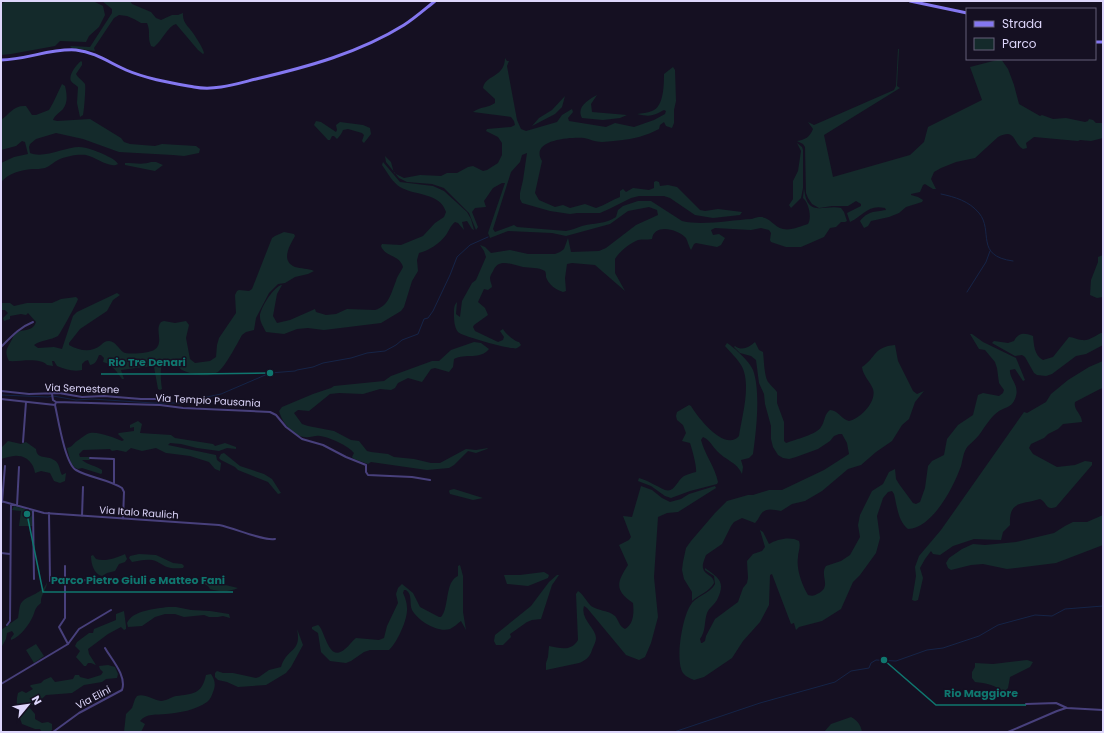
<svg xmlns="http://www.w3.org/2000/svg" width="1104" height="733" font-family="Poppins,sans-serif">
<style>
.green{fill:#142a2b}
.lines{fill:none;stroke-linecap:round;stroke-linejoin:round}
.stream{stroke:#152447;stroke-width:1}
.minor{stroke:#48407c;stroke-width:2}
.secondary{stroke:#8477f0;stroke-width:3}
.labels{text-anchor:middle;stroke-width:3;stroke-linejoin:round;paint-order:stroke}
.street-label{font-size:10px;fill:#ddd6fb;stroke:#151022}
.leader{fill:none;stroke:#0f766e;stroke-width:1.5}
.callout-dot{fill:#0f766e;stroke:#151022;stroke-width:1.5}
.callout-label{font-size:11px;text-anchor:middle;font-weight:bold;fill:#0f766e;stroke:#151022;stroke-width:3;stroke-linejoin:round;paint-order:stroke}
</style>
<rect width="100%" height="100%" fill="#151022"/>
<path class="green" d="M7 1 95 2 103 6 105 15 99 27 89 36 86 42 60 41 55 46 11 54 1 55V4Z
M102 1H130L132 4 151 12 156 18 161 20 172 15H178L183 13C182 24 191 28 195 36 198 41 203 48 204 53L203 54 198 50 176 24C168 26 162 41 154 47L151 46C147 37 151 32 147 23H141L134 19 127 16 119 15 114 18 94 48 95 51 72 48 70 46 90 47 112 13V9Z
M898 49H899L897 86 900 88 824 135 833 177 910 155 924 142 928 127 982 100 970 67 1001 59 1008 69 1014 85 1019 104 1040 116 1042 115 1053 119 1066 118 1085 122 1088 121 1089 119 1093 120 1096 123H1103V138L1091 141 1080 140 1078 141 1034 137 1026 143 1027 148 1023 149C1012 142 1016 128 998 137L975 158 956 162 941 168 934 172 931 179 936 189H933L925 184 923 185 920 192 911 194V195L918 197 923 200 922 202 906 207 899 213 889 217 871 221 868 226 864 228 860 221C868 211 874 212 886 210L885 208C868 204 864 215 850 222L847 213 861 206V204L856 201 848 206H832L819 208 812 204 808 198 806 193 805 147 803 144 797 141C805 140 810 137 813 129L808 122 814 125 894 90 896 86Z
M505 58 507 61H509L507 66 517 120 521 129 526 131 557 122 562 115 572 109 573 112 568 118 569 121 606 127 615 123 634 127 654 120 665 114 666 111 664 110C653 116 650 117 637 114 642 113 647 113 652 111 664 107 664 84 664 74L673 67 675 70 676 101 674 110V123L672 128 666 126 664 122 660 125 659 129C653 132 646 135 639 137 627 140 614 141 602 142 595 142 590 139 584 138 570 137 529 140 542 161L535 193 539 200 555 207 563 205 570 208 585 204 596 208C605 205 612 200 620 197V191L623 189 626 192 633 188 649 190 654 188V182L656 181 659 182 660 186 668 185 677 187 700 210 705 211 718 209 742 212 740 215 713 218 695 215 670 198 664 196H639L631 198 609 209 600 213H577L570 214 550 211 522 203 520 199V193L523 180 527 153 522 155 520 162 511 172 493 229 495 232 514 225 517 227 566 231C572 230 576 228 582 226 593 223 606 224 616 217L618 210 623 206 638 201H651L682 221C702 226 731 220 752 219 769 212 771 226 783 229 791 231 801 226 808 224 812 218 809 203 803 198L804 188C807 219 824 204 841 208L844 212 847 221 845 222H841L836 227 830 228 824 237 801 247H786L771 242 770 240 771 233 769 230 761 228 751 230 715 228 711 230 713 235 719 234 725 238 721 245 717 247 696 243 694 244 691 250C689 247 688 242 686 238 678 229 654 223 652 239 647 240 643 239 638 240 630 243 619 252 615 259V273L625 291 595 265 572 263 567 264 565 278 566 291 563 292C556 290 548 284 546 277 546 275 546 273 545 271 538 267 530 268 523 267 513 265 500 258 494 269 493 272 490 275 490 278 490 282 492 284 492 287L488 290 484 289 478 302 485 308 488 315 474 325 473 327 475 331 498 342 503 340 504 337 500 331 503 329C505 333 514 341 519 342L521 345C518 348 516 349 513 348 505 348 462 336 458 332 454 327 454 319 454 313 454 309 454 305 457 302L456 314 460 317 462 301 472 283 476 280 486 257 484 251 480 245 485 247 491 253 510 250 528 254H555L560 252 564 249 568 238 571 252 599 251 606 248 636 225 658 215 657 210 649 207 628 211 610 224 566 236 552 233 508 231 490 238 488 233 505 183H502L493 188 484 201 486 207 475 208 472 212 478 227 476 230 469 213 444 188 432 184 407 182 399 178 386 162 385 156 391 162 394 173 404 178 420 175 441 176 447 173H457L468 167 473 166 483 171 487 170 498 163 502 155V143L498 137 486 131 487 129 511 127 515 125 514 121 511 117 473 112C482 106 488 108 495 103V99L483 88C485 77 498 77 503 67 504 65 505 61 505 58Z
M81 61 82 62V65L76 74C78 78 82 80 85 84 86 87 84 111 83 115 82 116 81 116 80 117L77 103 78 87C76 85 72 83 71 81 68 75 77 64 81 61Z
M62 84 65 86C67 94 68 103 63 109 59 113 55 115 53 120L57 121 90 119 121 138 124 142 130 144 155 146 162 144 196 146 200 149 199 153 184 156 173 155 119 152 83 139 56 133 36 139 30 144 29 147 30 153C44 159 65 147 79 147 87 147 96 151 103 154 109 157 115 159 118 164 110 169 96 157 86 155 78 154 66 156 58 160 54 162 50 166 45 168 41 169 36 169 32 169 21 170 9 173 1 182V163L14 157 28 154 25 142 22 141 16 146 1 150V120C10 114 13 105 26 106L32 115H36L49 110 53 103Z
M597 95 591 104 592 112 627 115 620 118 603 120 582 118C576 107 588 100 597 95Z
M565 96 562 107 555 114 532 126 539 118 552 110Z
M316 121 321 122 336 132 337 130 336 125 340 122 363 125 370 128 371 134 364 143 362 141 364 135 362 133 348 129 343 130C342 133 339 137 337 139L334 136H332L330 140H328L314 125Z
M797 143 802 147 803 150V188L801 198 791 208 789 205 793 199V181L798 171 801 151Z
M151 162H156L163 165 155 171 125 165V163C134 163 144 165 151 162Z
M383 162 400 182 433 186 444 191 467 212 471 219 474 230 472 229 467 221 462 222 464 230 458 223 455 222C450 226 449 231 446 235 439 244 430 250 419 253L417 260 418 271 412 281 404 307 401 311 381 323 324 330 308 328 297 329 284 334 266 332C264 328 260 322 260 317 259 309 275 285 282 285L277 294 273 316 277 323 290 320 315 309 316 312 326 315 336 314 347 309 375 310C389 306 391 293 396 281 397 276 401 272 403 267 400 255 385 257 381 246L382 244 401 245 423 236 435 223 444 217 446 212C440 192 415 196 400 187 393 183 387 172 382 165Z
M284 232 294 234 295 236C290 245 280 261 295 267 301 269 308 268 314 271L308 274 295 277 285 283 278 284 269 293 256 318 254 330 246 332 242 335C237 344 225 367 218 372 208 378 192 375 182 370 178 367 173 359 168 359 158 358 161 383 162 389L160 390 158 389 154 367 151 366 121 370 124 379H122C117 372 112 364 103 362L104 358 101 355H99C97 360 96 364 90 365L88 360 85 361 82 364V370C73 372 65 369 57 366L54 361H52L53 366 47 365C39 357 20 362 9 361 2 348 11 346 14 334 22 328 32 333 36 322L28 313 26 315 21 314 10 316V319L4 321 3 318 8 313 5 310H1V303H10L14 306 27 303H52L61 299 76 297 78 299C77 303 60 334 58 336 51 340 41 340 34 345L38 348 54 347 62 349 73 316 77 312 117 293 120 295 113 300 107 311 80 329 69 343V345C80 351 91 353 101 345 103 343 105 341 109 341 116 342 118 348 123 352 127 355 150 353 154 350 165 343 154 330 161 322L164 321 175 323 186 321 189 325 186 338 190 359 195 363 210 361 216 357 217 345 219 338 236 313 235 295 237 291 239 290 249 291 252 289 272 238 275 236Z
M1103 255V297L1097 298 1090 295 1091 280 1098 262V257Z
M1101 333H1103V345L1086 354 1076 356 1052 374 1046 376 1037 375 1034 373 1025 357 1022 355 1015 356 992 343 994 341 1008 343 1014 341C1019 332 1024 333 1033 336 1034 345 1034 355 1043 360L1053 357 1069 337C1074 337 1077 340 1082 340 1089 341 1095 336 1101 333Z
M970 334H972L983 342 1016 358 1025 380 1023 381 1015 369 1010 370C1009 380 1022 386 1014 401 1011 407 1004 408 999 411 991 416 985 427 979 435 976 439 972 442 968 446 963 452 963 459 961 466 954 486 933 528 908 529 898 521 897 506 894 494L892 491 888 492 883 498 877 516 880 538 876 553 860 575 853 582 841 609 822 621 799 627 796 630 794 623 791 624 772 574 770 575 769 605 760 622 743 641 732 658 704 677 694 680C690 678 686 677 683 673 675 661 682 619 690 606 695 596 710 594 715 584L714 576 705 570V568C719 578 726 582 717 600 714 605 709 608 707 613 704 622 706 631 700 639L701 643H702L705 641 706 636 715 619 738 602 743 588 747 583 748 578 747 561 753 554 762 551 765 547 760 530 763 532 769 544C777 539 791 536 799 541 801 547 798 552 798 557 796 569 802 585 808 595 812 596 814 596 817 594 833 587 819 576 826 566L841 561 850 555 860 537 858 525 860 515 872 491 883 484 889 472 895 469 896 479 899 484 913 503 916 504 920 502 925 488 928 466 932 461 944 455 947 439 958 425 973 415 978 395 983 393 999 396 1003 393 1004 390 999 383 997 368 995 362 985 350 979 349Z
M474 342 481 343 489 349C481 360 465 353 454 359L453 367 449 372 435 368 431 369 422 382 408 378 398 383 395 388 391 390 380 389 363 394 339 393 330 394 309 411 298 410 294 413 302 424 308 426 334 431 351 440 359 441 367 451 371 452 388 454 394 457 414 459 431 463H440L466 449 476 450 488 448 487 449 476 453 468 451 454 465 449 468 427 470 371 462 368 464 354 459 352 457 354 453C349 446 329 437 320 436 315 435 310 438 305 437 292 436 282 422 279 411L282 407 313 394 331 388 334 386 384 381 391 376 432 361H439L451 350Z
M755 342 759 350 763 352C764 359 764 378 769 383 771 386 775 389 777 392V403L784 422V441L786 443C794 440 818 434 821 427 825 422 824 414 830 410 838 410 841 419 849 421 860 419 877 402 873 389 870 381 863 376 862 367 877 357 873 347 895 345L898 361 913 391 917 394 924 391 915 402 909 419 902 425 892 441 876 452 861 465 848 469 822 491 805 501 792 504 781 511C774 510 766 507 761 514 759 517 758 520 755 523L742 518 734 522 731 526 722 544 706 555C705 558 702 564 703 568 704 575 714 575 714 583 710 591 699 595 692 601V592L684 579 682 570 683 562 686 548 691 541 715 513 727 501 748 495H753L769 490H782L824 470 849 454 847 443 842 434H839L834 436 830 441 818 449 796 457 789 459 783 458 778 455 773 447 771 439V426L765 404 764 394 759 383 756 360 751 356 740 353 734 347 735 346C742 351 748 348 755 342Z
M727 343C735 348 750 362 753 370 761 391 756 433 753 454L749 458 741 460 743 467 742 474C737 462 725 460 717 451 712 446 710 440 703 437L701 440C705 455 715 467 718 482L717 484 690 491 671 498 665 496 651 486 638 481 639 478C649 481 656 486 665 490 675 493 677 480 684 476 688 474 692 473 696 472 697 467 692 449 690 443L682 441 686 433 683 425 677 420 676 416 677 412 689 405 691 406C698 418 725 452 739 436 742 416 752 383 741 365 737 358 730 352 725 346Z
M1103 361V388L1100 389 1075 402C1073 410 1082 414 1082 422L1063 424 1058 429 1048 434 1044 438 1031 444 1029 448 1033 454 1057 467 1075 465 1085 461 1092 462V465L1056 507C1045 511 1048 503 1040 499 1021 505 1009 500 1010 525L1003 532 1001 540 974 539 953 546 940 555 933 554 931 551 925 559 920 568 923 578 918 600 915 601 912 600 916 576 915 567 919 556 941 530 1024 412 1027 413 1046 402 1051 394 1068 380 1089 367Z
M138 421 142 424 140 433 171 435 175 438 213 444 215 446 225 443 236 447V449L227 448 219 451 197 448 181 444 170 443 168 445 216 455 217 460 221 463 220 471 215 469 209 462 190 456 166 453 156 448 142 451 131 448 126 452 117 450 112 451 110 449 83 450 79 454 80 457H89L90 460H82C90 466 95 465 102 470V473L101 474 82 468 78 469 74 467 71 463 67 448C72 447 73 444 77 441 81 439 85 434 90 433 97 431 116 438 122 441L124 440 118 434 119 433 134 431V427L130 428V425Z
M8 441 21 444 26 442 36 449C37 460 47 455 54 460 60 463 59 470 62 475L66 473 65 481 60 483 54 481 50 473 41 471 35 473C34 464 27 456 18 456 13 455 6 458 1 459V448Z
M224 453 240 466 264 474 272 479 281 493 278 494 268 482 238 470 235 467 221 460 219 458 221 454Z
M641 486 652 490 662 498 670 502 681 499 689 494 715 486 716 488 678 512 667 513 658 517 654 577 658 617 651 643 645 657 639 660 626 655 587 608 584 606C580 619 596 628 596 638 596 642 593 647 592 650 590 657 585 661 579 663L546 670V663L548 657 549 646C560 648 571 652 578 640L576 594 578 591C584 595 586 601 591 606 598 611 608 610 615 616 619 621 619 626 625 629 634 624 634 612 633 603 614 590 617 582 628 565L619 545 629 540 631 537 623 516 632 517Z
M454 489 483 498 473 500 450 494 449 491 450 490Z
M14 506 33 511V526H19L21 511 12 510Z
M1103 515V545L1056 563 1007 569 983 564 971 565 951 570 948 568 946 563 949 558 962 549 973 544 985 545 1016 542 1054 533 1065 526 1073 522H1087Z
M125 554 127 559 125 562 119 564 115 571 107 573 102 576C94 574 91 564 91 556L93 555 96 559C105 562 116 558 125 554Z
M139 554 156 555 173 563 182 564 184 566 183 568C178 568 172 569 167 567 162 565 158 561 152 560 145 559 139 561 132 562L129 558 130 556Z
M460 565 463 576V612L466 630 461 621C457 624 454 627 450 629 438 633 418 621 412 610 409 603 413 595 406 590H404L403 593C405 597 407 603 407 608 408 619 397 643 389 650H370L364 652 351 661 346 663 330 661 321 652 318 633 312 629V627L318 625C325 629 328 664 345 649 349 646 352 641 356 638L379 640 384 638 387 626 398 603 396 594 398 588 402 584 413 593 420 607 439 617H441C448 610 446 588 453 580 454 578 456 577 458 576V566Z
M544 572 549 575 548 578 528 586 507 584 504 575H520Z
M557 575H559L552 585 541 619 532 620 527 622 510 634 511 637 503 645H496L494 641 495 635 531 606 549 582Z
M201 580 208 583H212L215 585 221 584 238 588C229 592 220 592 210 589L208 586 201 582Z
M47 582C47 590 40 595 41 603 34 609 36 609 33 616 29 625 20 637 11 640V638L14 634 12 631 7 633 6 639 1 648V630L18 618C19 613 19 605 22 602 28 595 43 594 47 582Z
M168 607H176L191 610 210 611 229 614 230 618 223 616 218 617H209L204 615 184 617 175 614H165L155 617 142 626 128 627 127 623C133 610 155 609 168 607Z
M124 611 126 626V629L124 630 121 627 108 634 88 649 89 654 96 665 91 663H88L86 666H84L76 657 80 651 75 646 77 642 89 633H93L94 629 116 620V614Z
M297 629 303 645 291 667 286 673 266 685 238 687 227 682 218 680 215 677V673L217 671 223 673H233L256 678 259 677 269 670 281 667C287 647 302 653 297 629Z
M36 644 44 656 34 663 26 650Z
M1027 660 1033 662 1030 667 1010 677 1008 688 1004 692C995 685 986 683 975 682L972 678V672L975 667V663L993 664Z
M108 665 115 667 118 674 117 678 106 679 102 682 84 685 72 693 46 695 35 705H30L29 707 35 714V719L42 723 48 722 52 724V730L49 732H42L40 729H35L22 724C18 713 15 704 18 693L22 691 26 693 33 689 30 686 31 685 41 683 44 680 51 677 55 682 73 679 75 675H79L80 677 88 679 101 675 103 672 100 669 99 666Z
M211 674C215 680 216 685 213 692 212 695 210 700 207 702 196 710 179 713 166 714 157 715 146 713 140 721L145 724 141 732H124L126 714 132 708 135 699 137 696C144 693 153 700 161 701 166 701 171 697 176 696 193 694 202 694 206 675Z
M851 717C857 720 861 725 862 732H824L831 724Z"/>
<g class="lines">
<path class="stream" d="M941 194C955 197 969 201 979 213 994 231 974 256 1013 261
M967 292 986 262 990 251
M1 395 48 397 53 396 76 400 92 399 153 403H179L221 394 270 373 295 371 297 370 313 367 323 363 351 358 367 353 385 351 396 345 402 340 418 334 424 319 428 318 433 311 450 275 457 257 470 245 488 237
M674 732 760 703 835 682 851 671 869 668 871 663 876 660 896 661 927 650 943 648 979 636 998 625 1035 615 1052 616 1065 609 1103 606"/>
<path class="minor" d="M1 347C11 337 20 327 33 322
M1 391 29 394 59 393 82 397 104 396 141 399H161
M52 394 53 400 56 402 55 405C58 418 65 464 76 470 90 478 108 479 122 488L124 492 123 519
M1 399 55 405
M56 402 160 405 183 408 270 412 276 415 286 427 302 439 323 445 346 457 366 465V472L368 475 412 477 430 480
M23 442 26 402
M90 458 114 459V483
M1 501 44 513 219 525C235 528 262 541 275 539
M2 502 5 466
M17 506 19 467
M33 511 34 579
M49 513 50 581
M82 516 83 487
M1 553 10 554
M65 566V618L59 627 68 644
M65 581 117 579
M7 625 10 621 11 504
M1 684 68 644 79 629 111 610
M1026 704 1056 703 1067 708 1103 710
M53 732 79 713 122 690C127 676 112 660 105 648
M1008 732 1057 711 1066 708"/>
<path class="secondary" d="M910 1 967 13
M1095 42H1103
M1 60C26 60 51 48 76 50 95 52 110 63 126 70 147 79 172 83 194 87 215 91 236 84 256 79 307 67 359 53 404 25 415 18 425 9 435 1"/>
</g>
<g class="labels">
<g class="street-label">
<text transform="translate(82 388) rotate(2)" y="4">Via Semestene</text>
<text transform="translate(208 400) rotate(3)" y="4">Via Tempio Pausania</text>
<text transform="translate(139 512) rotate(4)" y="4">Via Italo Raulich</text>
<text transform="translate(93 697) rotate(-28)" y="4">Via Elini</text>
</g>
</g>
<path class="leader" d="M270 373L194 374H101M27 514L43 592H233M884 660L936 705H1026"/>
<g class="callout-dot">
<circle cx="270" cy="373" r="4"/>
<circle cx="27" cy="514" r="4"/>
<circle cx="884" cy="660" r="4"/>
</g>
<g class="callout-label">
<text x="147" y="366">Rio Tre Denari</text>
<text x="138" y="584">Parco Pietro Giuli e Matteo Fani</text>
<text x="981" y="697">Rio Maggiore</text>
</g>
<rect width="1104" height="733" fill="none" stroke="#ddd6fb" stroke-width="4"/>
<rect x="966" y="8" width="130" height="52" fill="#151022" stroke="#655f79"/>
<rect x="974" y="21" width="20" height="6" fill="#8477f0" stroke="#655f79"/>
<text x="1002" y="28" font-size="12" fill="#ddd6fb">Strada</text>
<rect x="974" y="38" width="20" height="12" fill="#142a2b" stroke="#655f79"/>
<text x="1002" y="48" font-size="12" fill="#ddd6fb">Parco</text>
<g transform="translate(28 705) rotate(61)" stroke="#151022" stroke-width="3" paint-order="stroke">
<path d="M0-3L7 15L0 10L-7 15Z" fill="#ddd6fb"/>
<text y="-6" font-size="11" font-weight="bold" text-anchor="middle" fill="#ddd6fb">N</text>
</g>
</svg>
